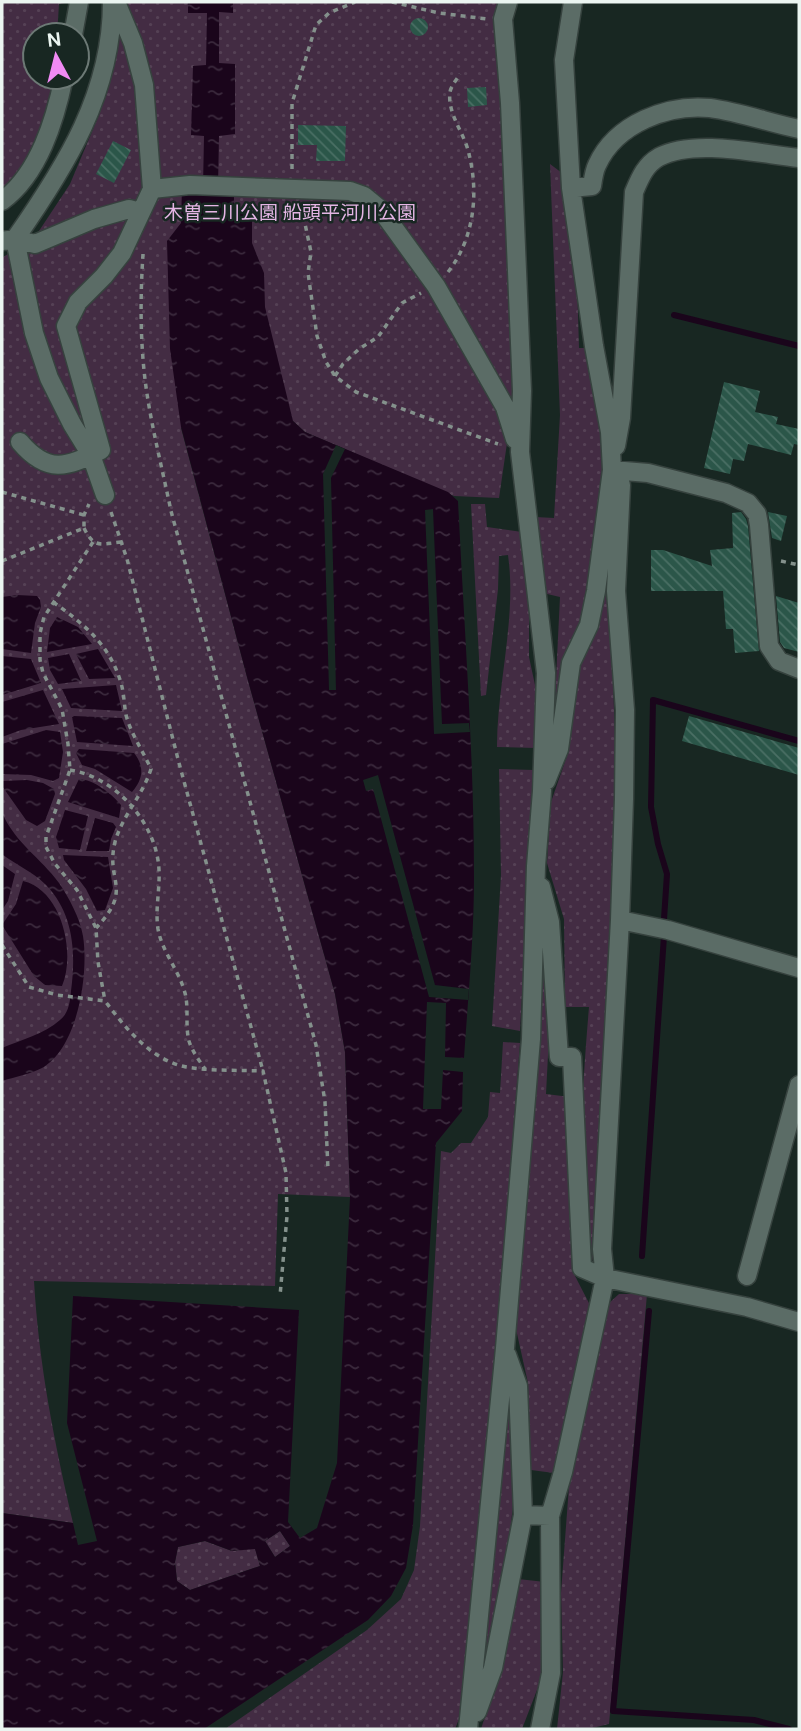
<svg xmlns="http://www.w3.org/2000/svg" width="801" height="1731" font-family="'DM Sans','Noto Sans JP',sans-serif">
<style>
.grass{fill:url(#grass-dots)}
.water{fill:url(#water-ripples);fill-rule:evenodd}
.pier{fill:#182722}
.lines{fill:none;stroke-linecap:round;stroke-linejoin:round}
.stream{stroke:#1a051b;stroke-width:6}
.building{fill:url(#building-back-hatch)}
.minor-casing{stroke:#36423e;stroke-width:21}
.path{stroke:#84918c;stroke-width:3.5;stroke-dasharray:5 5;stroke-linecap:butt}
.minor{stroke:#5b6c66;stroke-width:18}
.labels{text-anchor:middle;stroke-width:5;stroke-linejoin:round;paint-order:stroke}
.park-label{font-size:19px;fill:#e4b5e4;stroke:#182722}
</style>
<defs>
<pattern id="grass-dots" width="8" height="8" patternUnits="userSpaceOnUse" patternTransform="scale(1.75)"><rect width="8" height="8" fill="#432c43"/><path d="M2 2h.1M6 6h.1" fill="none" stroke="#554155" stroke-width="1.8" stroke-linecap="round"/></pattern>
<pattern id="water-ripples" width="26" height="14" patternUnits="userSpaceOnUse" patternTransform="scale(1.75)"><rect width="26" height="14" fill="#1a051b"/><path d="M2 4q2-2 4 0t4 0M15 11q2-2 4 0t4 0" fill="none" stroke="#3b2a3d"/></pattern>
<pattern id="building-back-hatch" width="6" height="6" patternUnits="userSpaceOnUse" patternTransform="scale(1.75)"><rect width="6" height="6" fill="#2b5649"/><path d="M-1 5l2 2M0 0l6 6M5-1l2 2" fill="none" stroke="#4a6f64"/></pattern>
</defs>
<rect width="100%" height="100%" fill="#182722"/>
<path class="grass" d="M2 2H71L59 4 57 35H35V77H54L53 83 36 144 16 176 2 192Z
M128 2H499L513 402 499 498 454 496 305 432 293 421 181 428 247 677 335 994 345 1052 350 1197 278 1194 275 1286 34 1281C39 1366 54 1440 73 1523L2 1513V258L37 234 70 184 99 115Z
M550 164 562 173 577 281 579 348H589L602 431 605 478 592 597 553 740 560 597 543 593 535 517 554 518 560 415Z
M471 504H485L487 527 522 532 529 595V657L538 699 536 748 497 747C497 684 517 617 508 555L499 556 498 589 486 695 481 696Z
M609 563 617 799 614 923 594 1266C575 1183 582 1092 589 1007H565L564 919 547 863 551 802 567 756 580 663 605 587Z
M499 769 534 770 520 1031 492 1026 501 875Z
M544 935 551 997 546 1094 570 1097 575 1276 591 1307 554 1473 531 1470 528 1383 516 1329Z
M503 1042 520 1043 499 1316 461 1714 455 1729H225L367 1630 401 1599 414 1570 420 1526 441 1151 451 1153 461 1143H471L488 1117 490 1092 500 1093Z
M619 1294H647L609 1724 588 1729H557L563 1672 561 1593 570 1473 608 1304Z
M510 1396C512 1414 516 1432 516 1450 515 1517 502 1602 484 1666Z
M280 1531 290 1546 275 1557 265 1541Z
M205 1541 232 1551 255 1548 260 1566 190 1590 177 1581 175 1562 178 1547Z
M518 1579 545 1582V1669L522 1729H481L500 1670Z"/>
<path class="water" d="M188 2H233V13L219 12V63L235 64V134L219 136 218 187H234V212L252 211V243L264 273 265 307 293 421 305 432 448 492 458 501C464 626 474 752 474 878 474 938 468 998 464 1058L445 1057 446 1003 427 1002 423 1109H441L443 1070 463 1072 462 1111 436 1143 413 1525 406 1568 391 1596 368 1620 204 1729H2V1513L73 1523 78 1545 97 1541 67 1423 73 1296 299 1310 288 1522 300 1538 317 1528 337 1463 350 1197 345 1052 335 994 247 677 181 427 170 349 167 241 181 223 182 187H203L204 136 191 135 193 66 206 65 207 13H188ZM280 1531 290 1546 275 1557 265 1541ZM205 1541 232 1551 255 1549 260 1566 190 1590 177 1581 175 1562 178 1547Z
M17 595 37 596 40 600 41 607 35 623 31 653 2 649V597Z
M57 617 78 627 92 644 47 652 50 628Z
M98 649 115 678 89 679 76 654Z
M69 654 81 681 58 684 50 670 48 658Z
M2 656 31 659 41 683 2 695Z
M116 685 122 711 71 708 62 689Z
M43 690 59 724 21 730 2 737V702Z
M74 716 122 718 133 746 77 742 72 717Z
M46 730 60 732 63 752 59 778 53 781 31 775 2 774V744Z
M79 749 134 753C145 767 143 779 132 792L95 769 82 765 76 753Z
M79 779C93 779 112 794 121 805L119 818 68 802Z
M27 780 43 783 54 789 55 794 45 821 37 826 26 820 2 786V781Z
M65 810 88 816 80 850 59 848 56 837Z
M2 813C17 845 40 857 59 883 69 898 80 918 83 936 89 973 78 1048 42 1068 31 1074 14 1077 2 1081V1048C21 1040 44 1034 60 1020 69 1013 70 1001 71 991 76 953 74 914 46 885 32 871 16 865 2 854Z
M95 818 113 823 116 827 111 839 109 851H86Z
M63 855 108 857 113 888 105 910 97 911 86 889 64 860Z
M2 865 15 874 8 901 2 910Z
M23 881C62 890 76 953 62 986L45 985 34 976 2 925 16 904Z"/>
<path class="pier" d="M336 445 345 449 331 478 336 690H329L323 474Z
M433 509 442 724 469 723 470 732 434 734 425 510Z
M378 775 435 985 469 989 468 1000 429 997 373 789 366 791 363 780Z"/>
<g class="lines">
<path class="stream" d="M674 315 799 346
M664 919 667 874 658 844 651 807 653 700 799 741
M642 1256 664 936
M649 1311 613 1711 754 1720 789 1729"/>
</g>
<path class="building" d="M410 27a9 9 0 1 1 18 0a9 9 0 1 1-18 0Z
M486 87 487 105 468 107 467 88Z
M298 125 346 126 345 161H316L317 145H298Z
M113 141 131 150 114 183 96 174Z
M724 382 760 391 755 412 778 417 776 424 799 429V445L794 444 791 455 748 444 744 461 733 459 730 474 704 468Z
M741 512 746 519 748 526 759 651 735 653 733 629H726L723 591H651V550H663L712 566 710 550 733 548 732 513Z
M768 512 787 516 781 541 772 538Z
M776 596 799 603V652L784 648 780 642Z
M689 716 799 748V775L682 741Z"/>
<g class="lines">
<g class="minor-casing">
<path id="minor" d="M73 35 79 2
M571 188 592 186C593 179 594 171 597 165 616 123 668 104 710 108 740 112 770 123 799 129
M152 189 190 185 350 191 364 196 381 210 436 286 505 407 515 439
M2 201C39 174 55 120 64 77
M2 241 15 239C66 166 112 93 112 2
M20 442C47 474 67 468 101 450L66 326 78 302 104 276 122 253 152 189 144 85 133 43 116 2
M616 446 621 418 634 192C640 178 645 165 659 157 695 138 760 154 799 158
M105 495 91 455 72 424 49 378 34 333 15 239 35 244 94 219 129 209 140 212
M546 781 559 749 571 663 589 625 596 591 612 470 648 473 726 493 748 503 757 514 759 525 769 646 779 661 799 669
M541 887 550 922 559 1057H572L582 1268 605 1278 602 1249 620 920 624 799 625 710 616 591 621 485 612 470 610 432 594 346 571 188 564 60 573 2
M620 920 668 930 799 968
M747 1276 799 1085
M507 1355 518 1386 523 1515 550 1516 563 1472 605 1278 747 1307 799 1322
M477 1712 493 1668 523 1515
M468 1729 505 1348 531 1039 536 866 542 791 546 673 520 452 522 391 510 103 503 19 508 2
M540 1729 551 1673 550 1516"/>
</g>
<path class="path" d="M392 2 439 13 487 19
M292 169V103L316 25 329 13 355 2
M299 207 304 219 311 252 308 273 317 336 326 362 335 376 356 392 498 444
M143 254C140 300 140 348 147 394 153 433 163 472 171 511L316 1045 325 1102 328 1170
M448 272C474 239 479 194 469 154 465 134 447 114 450 92 451 86 457 79 460 74
M335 376 343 364 359 349 378 337 402 303 421 293
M2 492 84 515
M111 512 127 559 179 763 263 1071
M84 528C94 549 101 544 121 542
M93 542 44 617 40 633V660L43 673 62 709 68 744 70 770 46 837V847L55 864 77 890 96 928 98 962 105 1001
M2 561 84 528V515L89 504
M781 561 799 565
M53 602C84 624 110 645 121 683 124 693 124 704 126 715 131 734 143 751 151 769 143 795 122 816 115 842 105 882 134 888 96 928
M70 770C116 777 157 824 159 870 160 890 155 909 158 929 162 952 179 970 185 993 189 1008 185 1026 189 1041 192 1051 199 1060 205 1069
M2 945 29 987 57 995 105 1001C127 1030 154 1064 193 1068 216 1071 240 1070 263 1071L286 1173 287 1216 280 1296"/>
<use href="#minor" class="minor"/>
</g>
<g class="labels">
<g class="park-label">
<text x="290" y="219">木曽三川公園 船頭平河川公園</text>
</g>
</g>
<rect width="801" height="1731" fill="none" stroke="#ebf5f1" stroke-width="7"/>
<g transform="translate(56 56) rotate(353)"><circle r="33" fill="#182722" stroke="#6c7975" stroke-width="2"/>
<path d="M0-5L12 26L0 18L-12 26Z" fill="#f18af4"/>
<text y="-10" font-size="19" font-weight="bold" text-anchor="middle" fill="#ebf5f1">N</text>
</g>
</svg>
